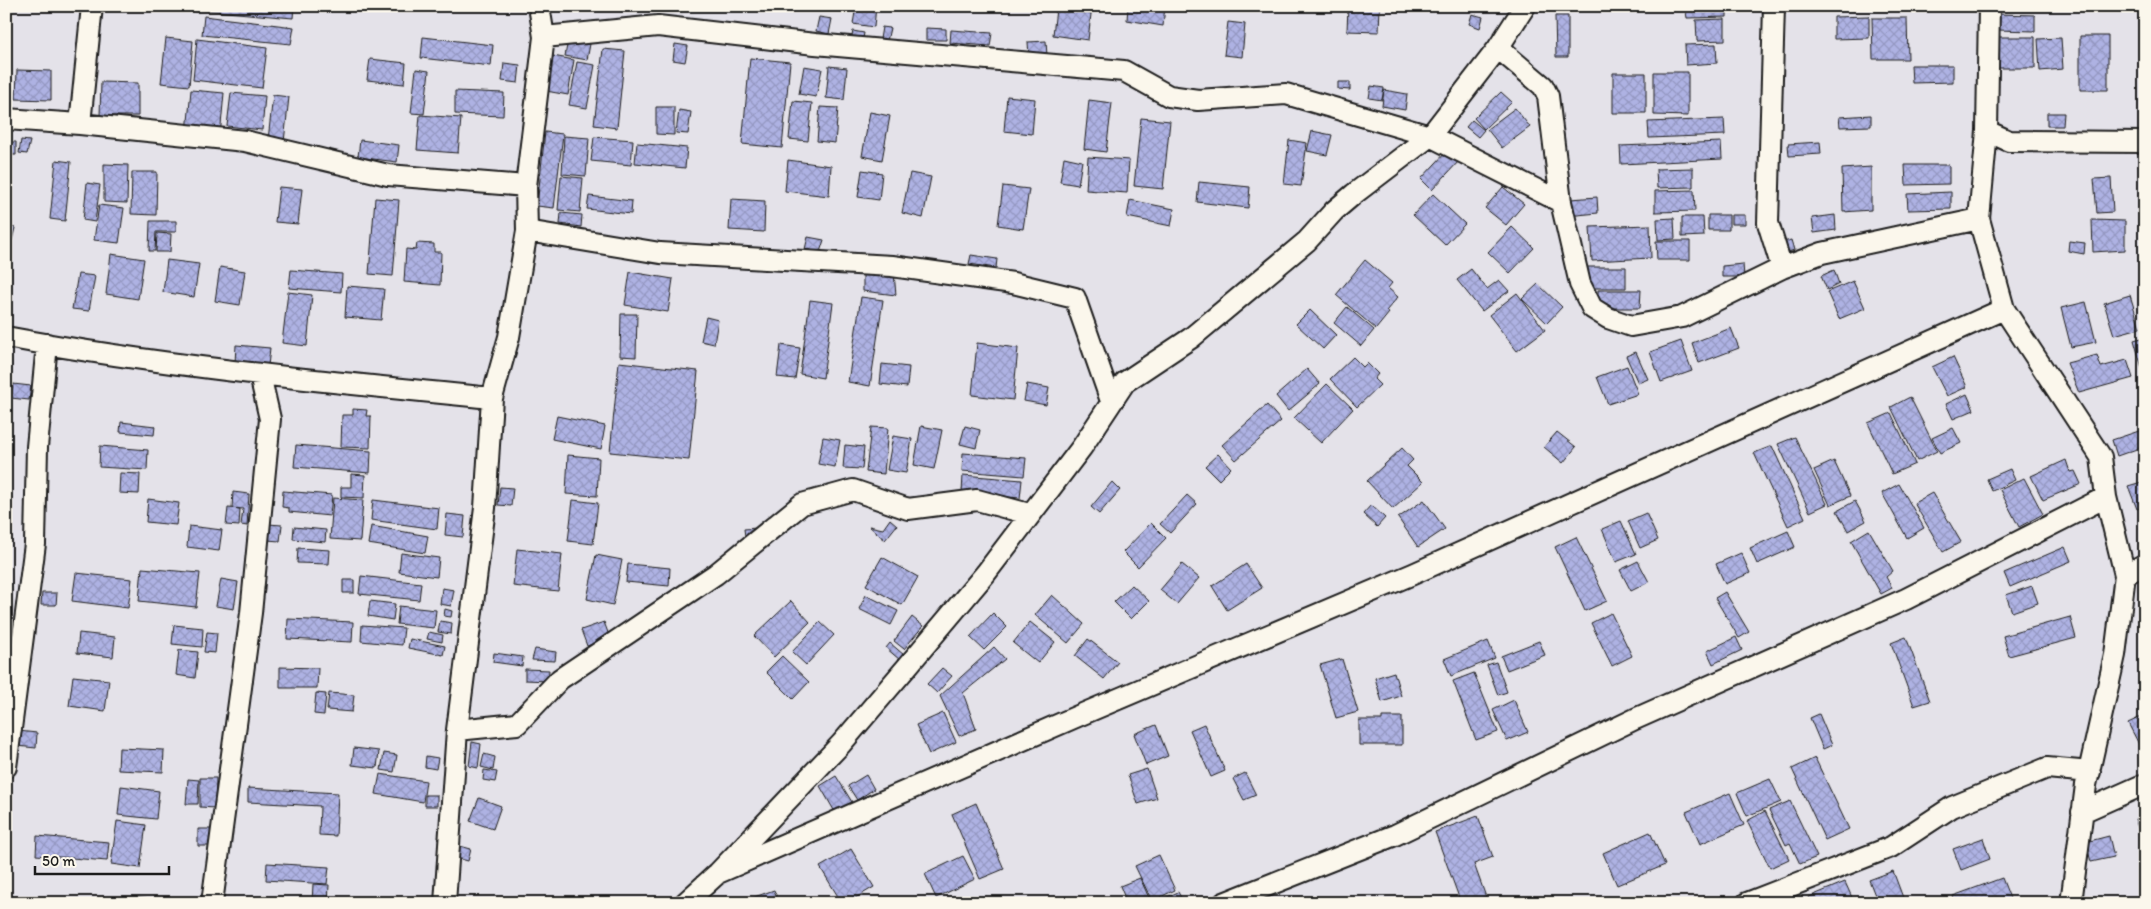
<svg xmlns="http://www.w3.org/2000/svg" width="2151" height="909" font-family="Itim,sans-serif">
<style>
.building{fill:url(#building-cross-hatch);stroke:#1c1c1c}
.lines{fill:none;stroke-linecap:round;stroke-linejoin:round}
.minor-casing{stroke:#1c1c1c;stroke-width:24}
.minor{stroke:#fbf7ec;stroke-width:20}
</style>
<defs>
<pattern id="building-cross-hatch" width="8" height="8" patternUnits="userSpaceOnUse" patternTransform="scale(1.25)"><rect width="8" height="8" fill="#aeb2e3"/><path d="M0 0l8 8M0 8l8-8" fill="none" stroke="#9598c2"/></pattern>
</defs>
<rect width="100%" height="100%" fill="#e4e2e9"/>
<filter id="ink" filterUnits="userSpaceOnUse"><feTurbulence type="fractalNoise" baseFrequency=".02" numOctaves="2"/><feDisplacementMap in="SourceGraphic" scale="10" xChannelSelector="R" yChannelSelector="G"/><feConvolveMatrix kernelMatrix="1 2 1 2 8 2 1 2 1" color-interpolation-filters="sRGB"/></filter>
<g filter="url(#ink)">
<path class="building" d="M153 6H198L197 12Z
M204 6H294L293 18 204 10Z
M775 6H801V10Z
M812 6H846V11Z
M856 6H876L874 27 853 24Z
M1128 6H1165L1163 26 1127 20Z
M1348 6H1380L1379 32 1347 31Z
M1685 6H1727V17L1687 18Z
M1877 6H1908V10H1878Z
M1056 9 1091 14 1088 40 1053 35Z
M1472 14 1483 17 1480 28 1469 24Z
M1997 14 2035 15V31L1997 30Z
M204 16 294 27 291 44 202 35Z
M1555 16H1568V57H1556Z
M1869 16V38L1834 39V17Z
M819 17 832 19 829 34 816 31Z
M1872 18H1907L1908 59H1873Z
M1725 19V40L1697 41 1696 20Z
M1228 22 1245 24 1242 57 1224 55Z
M882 27 890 28 887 41 880 39Z
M926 28 946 29V40H926Z
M951 30 992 33 990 46 950 43Z
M853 31 864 33 862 44 851 41Z
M2080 36H2108V90H2080Z
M423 37 493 45 491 66 421 58Z
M1997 37H2035V68H1998Z
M166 38 193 41 189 86 161 83Z
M2061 38 2063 69 2040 71 2038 39Z
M197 39 267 48 262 88 193 80Z
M568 40 590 44 587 60 565 56Z
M1046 41 1047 56 1029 57 1028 42Z
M675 44 688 46 685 62 673 60Z
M1716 44 1717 63 1686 65 1685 45Z
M603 49 625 51 617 128 594 125Z
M553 56 574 60 568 95 546 91Z
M750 58 790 62 782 148 742 144Z
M370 59 406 63 404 84 367 80Z
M577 62 595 65 587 108 569 105Z
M504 63 520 65 518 83 502 81Z
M1911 65H1953V82L1912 83Z
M804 66 822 69 816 97 799 94Z
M829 66 847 68 844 100 826 98Z
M416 69 429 71 424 114 411 113Z
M17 70 51 71V100L16 99Z
M1654 72H1688V116L1654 115Z
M1613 73H1646V113H1613Z
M101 82 138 83V116H100Z
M1338 82H1350V90L1338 89Z
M1371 86 1384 88 1382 100 1369 98Z
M191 90 224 93 220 136 187 132Z
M1384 90 1407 94 1405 110 1382 106Z
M455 91 504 93 503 116 455 114Z
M1501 92 1512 102 1484 129 1474 118Z
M231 93 265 96 262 130 227 126Z
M273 95 289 97 284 142 268 140Z
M1007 96 1035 99 1032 134 1004 131Z
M1089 100 1112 103 1106 152 1084 149Z
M793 101 812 103 808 141 789 139Z
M656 107H674V135L656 134Z
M820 107 838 108 835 143 817 141Z
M1515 108 1530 127 1502 148 1487 129Z
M679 110 691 112 688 134 676 133Z
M870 112 890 116 882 160 862 156Z
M2047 113H2064L2063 126H2047Z
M420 115 461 118 458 153 417 150Z
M1871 115V126L1840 127 1839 117Z
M1141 118 1170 121 1163 189 1134 186Z
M1724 119 1725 135 1649 138 1648 122Z
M1472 120 1484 130 1478 137 1466 127Z
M1312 131 1332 135 1327 155 1307 151Z
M545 132 563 134 554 208 537 206Z
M564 136 589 138 586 176 562 174Z
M594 137 633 140 631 165 591 161Z
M21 140 30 141 27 154 19 153Z
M360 140 399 145 397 162 358 157Z
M1289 140 1307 143 1301 186 1284 184Z
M6 142H16V155H6Z
M1721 142 1722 159 1621 164 1620 146Z
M1820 142 1821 154 1789 156 1788 144Z
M637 143 687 148 685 168 635 163Z
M1449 149 1460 160 1432 190 1421 179Z
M1064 157 1082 161 1078 185 1060 182Z
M1088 157 1129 160 1127 193 1086 190Z
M56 160 71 162 65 221 50 219Z
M788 160 831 166 829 196 785 191Z
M104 164 128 165 127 203 104 202Z
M1905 165H1949V184L1906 185Z
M1871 167V210L1843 212 1842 169Z
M1693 168V187L1657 188 1656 169Z
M862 170 882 173 879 200 858 197Z
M132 172H157L156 215 131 214Z
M910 173 931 177 923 218 902 213Z
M561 176 583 178 580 212 558 210Z
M2111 178 2113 212 2097 213 2094 179Z
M1199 182 1250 187 1248 208 1197 202Z
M87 183 100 185 95 222 83 220Z
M1003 186 1029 189 1023 229 998 225Z
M279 187 302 189 298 224 275 222Z
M1503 187 1524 204 1506 225 1485 208Z
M1694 190 1695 211 1655 212V191Z
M1951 192V209L1908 210 1907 194Z
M1433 194 1465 224 1445 245 1413 215Z
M589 196 632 201 631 214 587 209Z
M1597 197 1598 213 1567 216 1571 199Z
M375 198 399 200 393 276 369 274Z
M731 199 765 201 764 232 729 230Z
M1130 200 1174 209 1171 226 1127 217Z
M99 205 124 208 119 243 94 240Z
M561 213 582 215 581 227 560 224Z
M1708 215H1729V230H1708Z
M1731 215H1745V224H1731Z
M1835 215 1836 230 1814 233 1812 218Z
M1682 217H1703L1704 236 1682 237Z
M1674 218 1675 239 1658 240 1657 219Z
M2092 220 2125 221V250L2093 252Z
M150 221H176V232H156L155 251H149Z
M6 225 15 228 12 240 6 238Z
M1650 225 1651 258 1592 261 1590 227Z
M1512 227 1534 248 1510 273 1488 252Z
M157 233 171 234 170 252H156Z
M808 237 824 240 820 252 805 249Z
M1791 240 1794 250 1786 253 1783 242Z
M1656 241H1690V260H1657Z
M2069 241 2085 243 2084 254 2068 251Z
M417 243 434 244V252H441L440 285 404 282 406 249 416 250Z
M111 254 144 259 138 299 106 294Z
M971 255 997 259 996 268 969 264Z
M167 260 199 264 194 297 163 292Z
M1365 260 1392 283 1388 288 1398 297 1386 311 1389 313 1376 329 1336 295Z
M1743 264 1744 277H1722V266Z
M220 267 245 271 240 305 215 301Z
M1587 267H1626V288H1588Z
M1471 269 1487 289 1499 280 1509 291 1482 311 1457 280Z
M291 270 342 274 341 292 289 288Z
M1834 270 1839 284 1827 290 1821 276Z
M630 272 673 279 668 312 625 305Z
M863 272 894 273 896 295 863 291Z
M78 274 95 276 89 311 72 309Z
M1853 281 1865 308 1839 319 1827 292Z
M1538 284 1562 307 1547 323 1522 299Z
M347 286 384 289 381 320 345 317Z
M1598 290H1641L1640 308H1598Z
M288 292 312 295 307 346 282 343Z
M1517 293 1545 330 1517 351 1489 315Z
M2130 295 2140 328 2114 335 2104 303Z
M861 297 883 300 870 386 848 382Z
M810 300 833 303 823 378 800 374Z
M2086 302 2096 342 2071 347 2061 308Z
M1347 307 1374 330 1361 346 1334 323Z
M1310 310 1336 335 1323 349 1296 324Z
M621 314H637L636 357 620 356Z
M706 317 718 320 714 344 701 341Z
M1731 328 1739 348 1699 363 1692 343Z
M2145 337V375H2144L2134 340Z
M1681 341 1692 371 1661 382 1650 352Z
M977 343 1018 348 1013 400 972 395Z
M236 345 270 348 268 366 235 363Z
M781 345 800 348 795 379 777 377Z
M1636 352 1648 379 1638 383 1626 356Z
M2097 355 2101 367 2127 360 2133 378 2079 393 2067 363Z
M1353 357 1363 367 1367 363 1378 374 1374 379 1380 385 1357 407 1330 379Z
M1953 357 1967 387 1947 396 1932 367Z
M619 362 698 371 689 460 610 452Z
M882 364 909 367 907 387 880 384Z
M1627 366 1638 394 1608 404 1597 377Z
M1307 369 1320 384 1288 411 1276 396Z
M13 384 31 386 29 400 11 398Z
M1027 384 1049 388 1046 405 1024 401Z
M1327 384 1353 409 1321 443 1294 418Z
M1967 394 1974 410 1953 419 1946 404Z
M1910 397 1937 451 1917 461 1891 407Z
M1267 405 1281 421 1236 460 1222 445Z
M353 409 367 410 366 416H371L370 448 341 447 342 415H353Z
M1891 413 1915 464 1892 474 1868 423Z
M557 416 605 426 601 449 552 439Z
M121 422 155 426 154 435 120 432Z
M921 426 942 430 934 469 914 465Z
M965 426 980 430 976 448 960 444Z
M871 427 888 428 884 474 866 472Z
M1953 428 1961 443 1940 453 1932 438Z
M2145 429V446L2117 456 2112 440Z
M1557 432 1576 447 1563 463 1544 447Z
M893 436 912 439 906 473 887 470Z
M823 437 840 440 835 467 818 464Z
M1795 437 1827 504 1810 512 1778 444Z
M296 445 371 451 370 473 294 467Z
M845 445 864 447 862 469 843 468Z
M100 446 148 450 147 470 99 467Z
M1772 446 1805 518 1788 526 1754 453Z
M1402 448 1413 460 1407 466 1423 482 1393 509 1367 481Z
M963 453 1026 458 1024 476 962 471Z
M1218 454 1231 468 1219 480 1205 466Z
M568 455 599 458 597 496 566 494Z
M2066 460 2070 472 2075 471 2081 484 2043 500 2031 476Z
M1834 461 1850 496 1830 505 1814 470Z
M2010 469 2015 480 1992 491 1987 479Z
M120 473 140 474 139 494 119 493Z
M351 474 365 475 364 498 341 497V487H351Z
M963 475 1022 480 1020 498 962 493Z
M2024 478 2043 514 2019 527 2000 490Z
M2145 481V506L2137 509 2128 486Z
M1112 482 1120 490 1099 514 1091 507Z
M1899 484 1924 528 1907 538 1882 493Z
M500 487 513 488 511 506 498 505Z
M283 491 332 495 330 516 289 512V508L282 507Z
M233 492 249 494 247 526 241 525 243 509 232 508Z
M1932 493 1961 542 1943 552 1914 503Z
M1187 495 1197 504 1170 533 1160 524Z
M333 498 363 500 360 541 330 539Z
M148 499 179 503 176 525 146 522Z
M373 500 439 508 437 529 371 520Z
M573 500 598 503 593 544 568 541Z
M1424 500 1445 529 1418 547 1398 518Z
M1855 501 1866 521 1848 531 1837 511Z
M1371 505 1385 518 1377 527 1363 514Z
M228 508 240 509 239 526 226 525Z
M1646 513 1658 540 1640 548 1628 521Z
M447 514 465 516 463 537 445 535Z
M890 519 897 525 885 540 869 526 883 529Z
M1621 521 1636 554 1616 562 1602 529Z
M1151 523 1166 538 1138 567 1123 552Z
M268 524 282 525 280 541 267 540Z
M189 526 222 530 219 551 187 547Z
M371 526 428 536 425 553 368 544Z
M294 527 326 530 325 542 293 539Z
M757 528 758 535 745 536 744 529Z
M1869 530 1893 571 1886 577 1892 588 1881 594 1851 541Z
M1788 531 1795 547 1757 564 1750 548Z
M1576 537 1607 601 1585 611 1555 547Z
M2065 547 2071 561 2010 587 2004 573Z
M298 548 330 550 329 564 297 563Z
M517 549 562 554 558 591 513 586Z
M401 553 439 558 437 577 399 572Z
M1741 553 1750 573 1725 584 1716 564Z
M596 555 622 560 613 605 587 599Z
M882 557 918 577 902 605 866 585Z
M1638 561 1649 582 1631 591 1620 570Z
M628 564 670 568 669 586 626 582Z
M1182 564 1199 578 1177 604 1160 590Z
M1246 564 1262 588 1227 610 1212 586Z
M142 568 200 573 196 607 139 601Z
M76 573 132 579 128 608 72 601Z
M361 576 421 583 419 600 359 594Z
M221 579 238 582 234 609 216 606Z
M343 580H354V593H343Z
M1132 585 1149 601 1131 619 1114 602Z
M2032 586 2038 603 2012 612 2006 595Z
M442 588 454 590 451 606 440 604Z
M1725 592 1749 632 1739 638 1715 598Z
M42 593H57L56 605H41Z
M866 595 898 611 891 625 859 609Z
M1052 595 1084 624 1068 643 1035 615Z
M370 601 395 604 393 620 368 616Z
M791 601 810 622 774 657 754 636Z
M399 606 436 610 434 628 397 624Z
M445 609 452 611 451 617 444 616Z
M993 613 1007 627 984 650 970 637Z
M1611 613 1632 656 1612 666 1591 623Z
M912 617 923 626 904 649 894 641Z
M2070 617 2076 638 2009 656 2003 636Z
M288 619 353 622 352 642 287 639Z
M440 621 452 623 451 634 438 632Z
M604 622 610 638 587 646 581 630Z
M820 622 834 635 806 665 792 652Z
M1030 622 1055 642 1038 663 1013 643Z
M174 625 203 628 202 647 172 644Z
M362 625 404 628 402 645 361 641Z
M207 632 217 633 215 653 204 652Z
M429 632 443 635 442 642 427 639Z
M79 633 115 637 113 657 77 653Z
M1736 637 1742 650 1713 664 1707 651Z
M1906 637 1930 701 1914 706 1891 643Z
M410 639 445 646 443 655 408 648Z
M1088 639 1118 662 1104 679 1075 656Z
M1488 641 1495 658 1451 676 1444 659Z
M1539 641 1545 655 1507 670 1501 656Z
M890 643 904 655 900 660 886 648Z
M994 647 1005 659 963 693 976 729 959 736 940 696Z
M535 649 556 652 555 661 532 660Z
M179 650 198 652 195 678 176 675Z
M494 653 523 657 522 666 493 662Z
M782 656 809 682 793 699 766 672Z
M1342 659 1358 712 1336 718 1320 665Z
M1496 662 1507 692 1498 695 1487 665Z
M280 667 318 668 317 688H280Z
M942 668 952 676 937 693 927 684Z
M525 669 549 670 548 681 525 680Z
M1394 672 1401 696 1382 702 1375 678Z
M1474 673 1498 732 1476 740 1453 681Z
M73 676 109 680 105 711 69 706Z
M316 693 326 694 324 715 314 714Z
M329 693 354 695 352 712 327 710Z
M1514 700 1528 732 1507 741 1493 710Z
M943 713 956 742 929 754 916 725Z
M1819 714 1832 745 1823 749 1810 718Z
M2145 715V753L2144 754 2128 723Z
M1382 717H1402V745H1359V720H1382Z
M1204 724 1225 771 1211 777 1190 730Z
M1156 725 1168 756 1146 765 1134 734Z
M18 731 37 733 36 748 17 746Z
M472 742 481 744 478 768 469 766Z
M119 748 164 750 163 772 118 770Z
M354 748 379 751 377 768 352 765Z
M384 753 397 755 394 772 381 770Z
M484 754 495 757 493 770 481 767Z
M426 756 438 758 436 769 425 767Z
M1815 758 1849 829 1825 840 1792 769Z
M1147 769 1157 798 1138 804 1128 775Z
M484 770 497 772 495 782 483 780Z
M1245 773 1256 795 1244 800 1233 779Z
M380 774 426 781 423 802 376 794Z
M866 775 874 789 857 800 848 786Z
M836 776 852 802 835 812 820 786Z
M200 778H216L215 808 200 807Z
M188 779 199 780 198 804H186Z
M1770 779 1781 802 1747 816 1737 793Z
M121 786 159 791 156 819 118 815Z
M248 788 338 793 336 836 319 835 320 806 248 802Z
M1730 793 1744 825 1700 844 1686 812Z
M425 795H437V806H425Z
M479 798 501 806 493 829 470 821Z
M1790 801 1817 857 1800 864 1790 843 1786 845 1769 810Z
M976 803 1004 869 980 879 952 814Z
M1765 811 1789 859 1770 868 1747 821Z
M1478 816 1493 857 1474 864 1486 897 1470 903H1461L1435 832Z
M2145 816V848L2135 819Z
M117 821 146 825 140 868 111 864Z
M198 829H211V846H198Z
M1650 832 1665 865 1617 885 1603 853Z
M37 836 109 842 107 861 36 855Z
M2109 836 2114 857 2091 862 2086 842Z
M1983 838 1990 859 1961 870 1953 849Z
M460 846 471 849 468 861 457 858Z
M851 849 874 887 847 903H842L820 867Z
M1159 855 1175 890 1152 901 1135 866Z
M963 856 975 879 936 898 925 874Z
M267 863 329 867 327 884 266 880Z
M1893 871 1905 903H1878L1869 880Z
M1140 878 1151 902 1127 903 1120 886Z
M2002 878 2011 901 1955 903 1953 896Z
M1845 882 1854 902 1812 903 1809 897Z
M313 884 329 885 328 903H312Z
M774 890 779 903H750L749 899Z
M1178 892 1184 903H1164L1163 899Z
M123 897 172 900V903H123Z"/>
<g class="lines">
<g class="minor-casing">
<path id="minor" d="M1774 6 1768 223 1782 268
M1989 6 1987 131 2009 141 2145 142
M544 37 658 26 815 44 1124 71 1169 96 1198 100 1286 94 1430 136 1561 202
M1498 48 1543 86 1548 96 1561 202 1580 284 1592 308 1608 318 1631 326 1682 317 1782 268 1822 253 1979 219
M6 119 80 124 245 141 388 175 526 186
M80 124 92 6
M1987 131 1979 219 2004 309 2101 457 2106 497 2125 575 2115 655 2086 785 2071 903
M527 231 660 253 892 266 1013 283 1075 298 1111 401
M6 337C167 367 330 382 492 398
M2125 575 2145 564
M457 730 517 724 560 679 716 574 802 504 853 490 908 509 977 500 1029 514
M6 767 35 544 37 447 47 344
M2082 812 2145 784
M718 873 1078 716 1413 574 2004 309
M212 903 251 613 270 419 260 375
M445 903 457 730 485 508 492 398 509 337 527 231 526 186 544 37 539 6
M685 903 718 873 841 744 906 668 986 573 1082 447 1125 382 1191 338 1307 241 1334 211 1354 194 1430 136 1498 48 1525 6
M1224 903 1395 835 1635 719 1906 599 2106 497
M1747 903 1891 847 1952 807 2047 768 2090 772"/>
</g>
<use href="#minor" class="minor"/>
</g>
</g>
<rect width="2151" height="909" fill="none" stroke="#fbf7ec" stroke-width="25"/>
<rect x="12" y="12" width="2126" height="884" fill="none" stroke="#1c1c1c" stroke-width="2" filter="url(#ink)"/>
<path d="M35 866v8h134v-8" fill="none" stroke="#1c1c1c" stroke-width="2.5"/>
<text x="42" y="866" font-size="15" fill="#1c1c1c" stroke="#fbf7ec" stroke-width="4" paint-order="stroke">50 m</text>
</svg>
